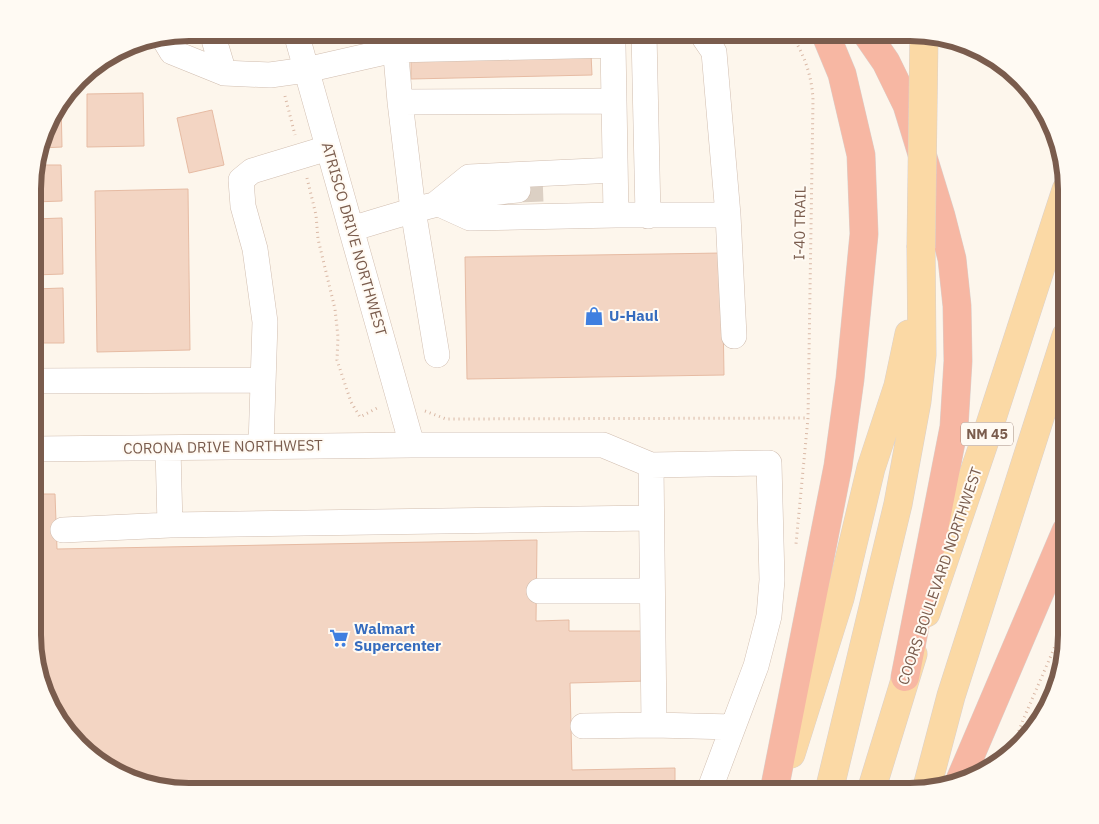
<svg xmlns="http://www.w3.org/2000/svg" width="1099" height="824" font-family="'IBM Plex Sans',sans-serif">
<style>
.building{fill:#f3d5c3;stroke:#e6bba3}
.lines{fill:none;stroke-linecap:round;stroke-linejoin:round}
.minor-tunnel{stroke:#dcd0c4;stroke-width:25;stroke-dasharray:25 12;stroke-linecap:butt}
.minor-casing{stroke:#d1beb0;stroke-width:26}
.major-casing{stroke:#dad1cd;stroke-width:29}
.highway-casing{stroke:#dad1cd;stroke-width:29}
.path{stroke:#d9b8a5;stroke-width:3;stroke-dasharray:1 4;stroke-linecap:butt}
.minor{stroke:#fff;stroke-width:25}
.major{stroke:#fbd9a5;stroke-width:28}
.highway{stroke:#f7b7a3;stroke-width:28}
.major-bridge-casing{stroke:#dad1cd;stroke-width:29;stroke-linecap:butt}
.major-bridge{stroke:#fbd9a5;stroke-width:28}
.labels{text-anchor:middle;stroke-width:4;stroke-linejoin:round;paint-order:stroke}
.shield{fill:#fffaf3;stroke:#a28b7f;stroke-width:1}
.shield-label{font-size:14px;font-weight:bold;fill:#7a5c4d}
.street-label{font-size:15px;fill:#7a5c4d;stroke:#fffaf3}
.shop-label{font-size:15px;font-weight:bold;fill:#366cbe;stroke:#fffaf3;text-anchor:start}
.rim{fill:none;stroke:#7a5c4d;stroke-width:6}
</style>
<rect width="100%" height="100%" fill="#fdf6ec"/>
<path class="building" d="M591 54 592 75 411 79V57Z
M143 93 144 146 87 147V94Z
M61 102 62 147 41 148 53 111Z
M212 110 224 165 189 173 177 118Z
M35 165H61L62 201 34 202Z
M188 189 190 350 97 352 95 191Z
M62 218 63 274 34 275V219Z
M722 253 724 375 467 379 465 257Z
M63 288 64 343H34V289Z
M33 494H55L57 549 537 540 536 621 569 620V631H645L646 681 570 683 572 770 675 768V791H180L130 780 86 753 49 704 33 645Z
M1066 635V645L1058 677 1059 650Z"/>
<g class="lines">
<path class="minor-tunnel" d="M518 190 545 189"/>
<g class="minor-casing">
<path id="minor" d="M212 33 224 73
M296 33 412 445
M394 33 400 102 614 101 613 45
M644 33 648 216
M163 37 172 52 224 73 270 75 306 70 394 50 613 45V33
M400 102 413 210 437 355
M437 203 470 218 616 215 614 101
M437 203 469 177 615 170
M616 215H728L714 52 701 33
M728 215 734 336
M351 229C406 212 460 195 518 190
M33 381 263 380
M261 446 265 322 255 249 243 206 241 180 252 171 328 148
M168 448 170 525 651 518
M33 449 412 445H603L651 465
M63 530 170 525
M539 591H652
M583 726 654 725
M709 791 756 666 769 616 772 580 769 463 651 465 654 725 733 727"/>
</g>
<g class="major-casing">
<path id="major" d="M926 613 984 443 1066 190
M791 754 840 598 871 468 898 386 909 334
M927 787 951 696 1066 336
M829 791 898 504 917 401 922 355 921 248
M871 791 913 654"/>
</g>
<g class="highway-casing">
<path id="highway" d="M866 33 886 62 907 105 941 216 952 259 957 306 958 361 954 427 905 677
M960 780 1066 531
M774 791 838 466 850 379 864 234 861 155 842 74 825 33"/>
</g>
<path class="path" d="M790 33C804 53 812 76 813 100L808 418 796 544
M285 96 295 135
M307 178 316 215 318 239 335 309 338 337 337 360 351 402 360 417 379 407
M425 411 446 419 808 418
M1012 750 1023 720 1066 621"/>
<use href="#minor" class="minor"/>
<use href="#major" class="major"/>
<use href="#highway" class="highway"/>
<g class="major-bridge-casing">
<path id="major-bridge" d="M921 248 924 34"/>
</g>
<use href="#major-bridge" class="major-bridge"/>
</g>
<defs>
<g id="shop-bare" transform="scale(1.5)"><path d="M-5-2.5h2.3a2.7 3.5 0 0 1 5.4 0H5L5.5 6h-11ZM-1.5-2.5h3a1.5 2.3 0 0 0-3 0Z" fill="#3f7fe0" stroke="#fffaf3" stroke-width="2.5" paint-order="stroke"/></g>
<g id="supermarket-bare" transform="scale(1.5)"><path d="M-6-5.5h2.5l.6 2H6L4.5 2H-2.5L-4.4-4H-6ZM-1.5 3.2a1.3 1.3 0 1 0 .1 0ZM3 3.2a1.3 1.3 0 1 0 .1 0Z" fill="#3f7fe0" stroke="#fffaf3" stroke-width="2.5" paint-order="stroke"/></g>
</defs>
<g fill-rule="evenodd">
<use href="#shop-bare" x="594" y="316"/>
<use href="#supermarket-bare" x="339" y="638"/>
</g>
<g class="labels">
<rect class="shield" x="961" y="422.5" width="52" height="23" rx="4"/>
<g class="shield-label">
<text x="987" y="439">NM 45</text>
</g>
<g class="street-label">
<text transform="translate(800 223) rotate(-89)" y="5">I-40 TRAIL</text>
<text transform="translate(354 239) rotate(74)" y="5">ATRISCO DRIVE NORTHWEST</text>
<text transform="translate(223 447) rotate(-1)" y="5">CORONA DRIVE NORTHWEST</text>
<text transform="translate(940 576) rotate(-71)" y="5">COORS BOULEVARD NORTHWEST</text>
</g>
<g class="shop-label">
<text x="609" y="321">U-Haul</text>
<text x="354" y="634">Walmart<tspan x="354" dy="17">Supercenter</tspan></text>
</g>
</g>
<path d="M0 0H1099V824H0ZM189 41H910A148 148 0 0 1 1058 189V635A148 148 0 0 1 910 783H189A148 148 0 0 1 41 635V189A148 148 0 0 1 189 41Z" fill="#fffaf3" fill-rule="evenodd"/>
<path class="rim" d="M189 41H910A148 148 0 0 1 1058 189V635A148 148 0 0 1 910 783H189A148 148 0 0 1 41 635V189A148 148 0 0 1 189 41Z"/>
</svg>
